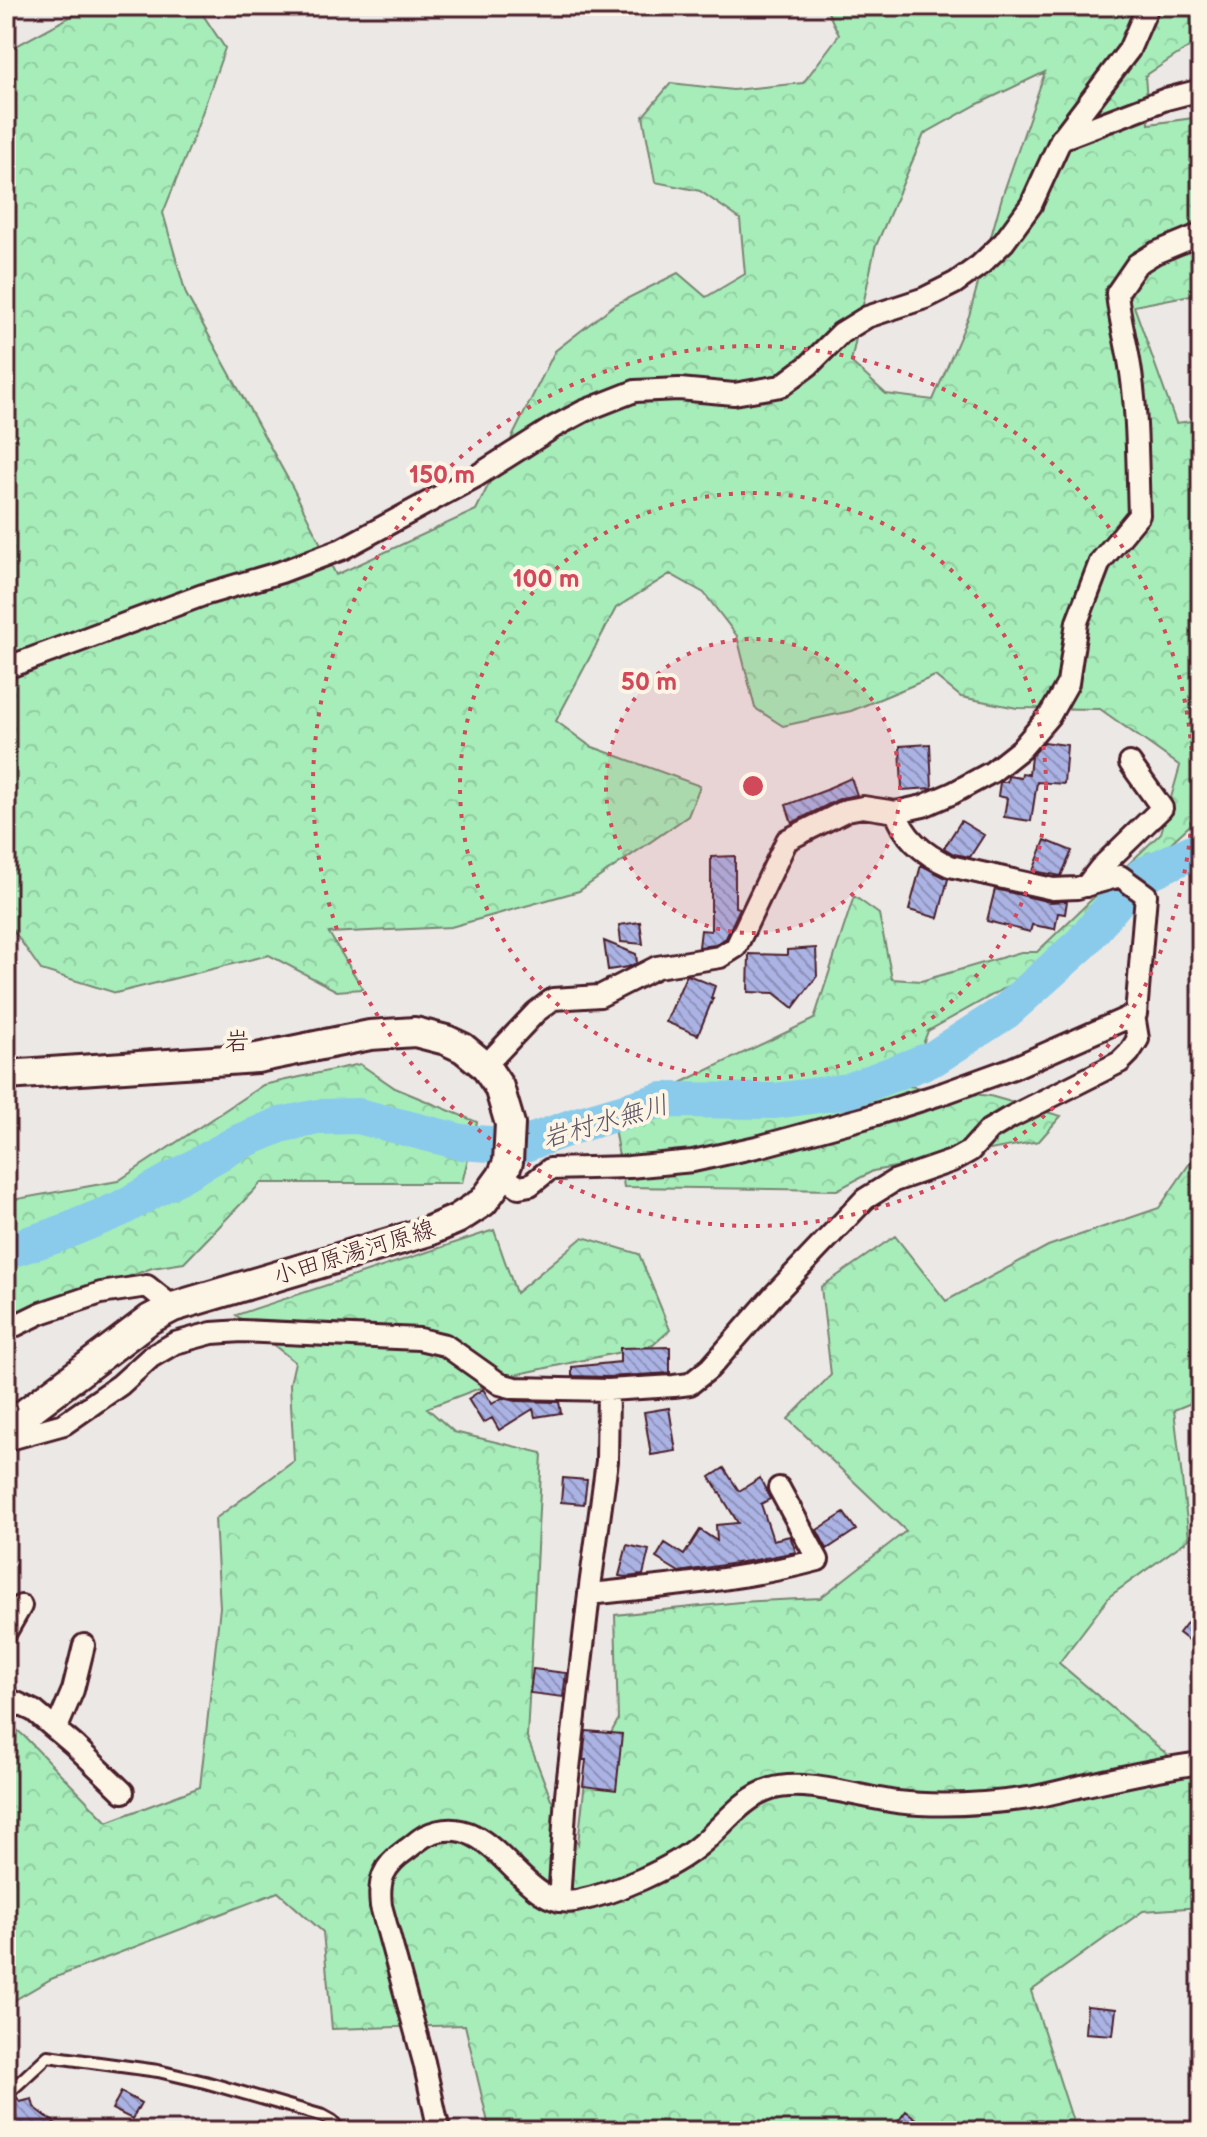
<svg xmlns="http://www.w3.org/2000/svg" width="1207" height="2137" font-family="'Balsamiq Sans','Klee One',sans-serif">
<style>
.forest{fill:url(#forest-crowns);stroke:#788672;stroke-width:2;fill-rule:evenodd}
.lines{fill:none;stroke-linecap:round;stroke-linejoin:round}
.river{stroke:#8acbeb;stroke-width:36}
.building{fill:url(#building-back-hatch);stroke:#4a1f2b;stroke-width:2}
.lane-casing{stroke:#4a1f2b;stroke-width:16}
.street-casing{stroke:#4a1f2b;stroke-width:26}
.secondary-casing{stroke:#4a1f2b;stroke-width:34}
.lane{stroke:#fcf5e5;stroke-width:10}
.street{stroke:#fcf5e5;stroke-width:20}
.secondary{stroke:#fcf5e5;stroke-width:28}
.ring{fill:none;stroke:#d1495b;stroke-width:4;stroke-dasharray:4 8}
.labels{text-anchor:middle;stroke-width:8;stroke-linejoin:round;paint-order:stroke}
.street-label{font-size:24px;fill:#4a1f2b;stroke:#fcf5e5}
.neighbourhood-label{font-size:26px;fill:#4a1f2b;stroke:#fcf5e5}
.water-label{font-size:26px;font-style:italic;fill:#5d5365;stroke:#fcf5e5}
.centre{fill:#d1495b;stroke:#fcf5e5;stroke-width:4}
.ring-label{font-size:24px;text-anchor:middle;font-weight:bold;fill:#d1495b;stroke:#fcf5e5;stroke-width:8;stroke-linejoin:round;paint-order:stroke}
</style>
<defs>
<pattern id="forest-crowns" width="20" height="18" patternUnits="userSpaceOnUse" patternTransform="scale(2)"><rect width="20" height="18" fill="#a6edba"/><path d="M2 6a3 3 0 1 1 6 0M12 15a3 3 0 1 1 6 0" fill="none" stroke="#90cba0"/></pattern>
<pattern id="building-back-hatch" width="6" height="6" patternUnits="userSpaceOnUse" patternTransform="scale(2)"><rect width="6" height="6" fill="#abb3e4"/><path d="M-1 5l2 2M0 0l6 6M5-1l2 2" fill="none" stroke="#8d91b9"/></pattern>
</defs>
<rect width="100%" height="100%" fill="#ece8e5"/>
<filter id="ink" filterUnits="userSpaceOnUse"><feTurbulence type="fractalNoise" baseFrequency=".0125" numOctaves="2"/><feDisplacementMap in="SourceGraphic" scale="16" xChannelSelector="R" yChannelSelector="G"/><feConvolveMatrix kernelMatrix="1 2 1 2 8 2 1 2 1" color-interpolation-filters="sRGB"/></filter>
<g filter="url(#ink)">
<path class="forest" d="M90 6H197L225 48 194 136 163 213 186 294 294 490 336 575 476 510 555 351 614 305 678 273 706 297 745 274 740 219 700 191 655 182 643 116 671 83 733 90 803 83 839 35 825 6H1201V39L1145 76 1149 124 1201 117V293L1134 306 1176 423 1201 420V815L1028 975 928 1031 907 1086 990 1096 1061 1116 1039 1141 873 1171 837 1190 624 1187 612 1116 814 1019 854 896 879 914 892 979 921 981 1021 952H1037L1161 833 1180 766 1100 709 1017 708 961 697 935 676 851 711 783 726 755 708 737 636 704 593 670 574 616 608 556 721 590 746 700 786 688 816 579 891 451 927 329 933 363 989 337 991 269 955 116 993 41 970 6 920V49L9 50ZM1045 72 1002 197 969 316 933 400 886 394 851 362 875 248 924 134 976 105Z
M360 1064 395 1088 477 1122 462 1183H261L184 1263 152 1268 6 1322V1201L118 1181 263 1085Z
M1201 1128V1399L1174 1410 1189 1539 1110 1596 1059 1663 1169 1756 1201 1758V1907L1143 1911 1031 1991 1076 2131H490L465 2025 332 2029 323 1932 278 1892 51 1979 6 2005V1721L24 1736 107 1822 200 1787 220 1607 215 1519 294 1461 290 1384 295 1362 236 1315 494 1230 516 1293 583 1237 639 1254 670 1330 653 1345 514 1375 427 1408 454 1432 542 1453 527 1737 551 1799 578 1844 585 1781 618 1720 615 1615 740 1602 820 1598 906 1531 788 1419 831 1375 821 1287 895 1236 946 1301 1048 1246 1159 1208 1196 1154Z"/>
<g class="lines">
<path class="river" d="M6 1251 54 1236 120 1209 239 1142 280 1125 318 1117 358 1116 461 1142 519 1146 577 1125 662 1100 775 1101 848 1091 934 1058 1005 1012 1082 943 1120 897 1143 875 1201 848"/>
</g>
<path class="building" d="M1044 742 1067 745 1064 784 1037 782 1031 821 1004 817 1007 798 998 796 1000 782H1007L1008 776 1021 778 1022 773 1029 774 1031 757Z
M930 744 932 788 902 790 900 746Z
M851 778 857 795 841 798 792 823 786 805 829 789 828 788Z
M961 821 984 835 970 857 954 854 944 848Z
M1045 840 1072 851 1061 876 1033 871Z
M735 856V907L740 908 726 938 715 945 699 947 701 930 711 931V857Z
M921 865 948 879 938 918 909 910Z
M995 889 1050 902 1067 901 1065 914 1058 913 1055 929 1032 925 1030 932 987 921Z
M640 922 643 944 621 942 619 925Z
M604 941 636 954 637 963 628 967 608 970Z
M816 948 817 976 793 1008 774 993 748 992 749 954 787 955V950Z
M688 975 715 986 711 998H713L698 1035 666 1022 686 976Z
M670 1347V1373L608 1377 572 1376V1367L620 1362V1348Z
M483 1389 492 1404 502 1398 515 1401 559 1402 561 1413 535 1417 533 1409 499 1430 492 1418 483 1423 468 1399Z
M669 1408 676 1451 651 1455 644 1412Z
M724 1468 739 1491 760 1478 770 1499 761 1504 773 1540 790 1536 796 1552 755 1560 679 1572 656 1558 665 1543 684 1555 700 1530 717 1541 716 1525 738 1523 710 1477Z
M563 1478 587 1480 584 1504 561 1502Z
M844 1513 856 1530 827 1549 817 1530Z
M627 1545 649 1550 643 1575 626 1577 619 1576Z
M1189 1620 1201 1630V1650L1179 1633Z
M533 1669 566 1673 563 1697 530 1693Z
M586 1731 622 1734 616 1790 583 1786 586 1760H583Z
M1087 2006 1116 2009 1113 2035 1085 2033Z
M121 2092 141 2103 132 2119 112 2109Z
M16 2096 20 2102 32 2099 34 2107 65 2131H6V2103Z
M906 2111 932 2131H891Z"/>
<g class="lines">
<g class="lane-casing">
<path id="lane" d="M6 2095 48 2056 158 2071 205 2082 323 2116 332 2121 341 2131"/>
</g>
<g class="street-casing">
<path id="street" d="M1061 139 1166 99 1201 90
M6 668 203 595 281 572 342 549 475 477 554 427 584 411 635 391 679 389 734 394 781 386 809 365 841 333 867 317 925 298 955 283 980 265 1004 242 1031 205 1061 139 1129 50 1148 6
M1086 886 1100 868 1162 808 1130 763
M485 1066 536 1012 553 999 600 996 657 967 720 957 736 947 787 840 847 810 863 807 896 812 923 806 953 793 992 772 1021 749 1050 715 1068 683 1077 622 1100 562 1139 515C1137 463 1138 411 1129 360 1125 337 1119 316 1117 293L1137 264 1155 253 1201 234
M502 1176 519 1187 530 1185 550 1169 629 1167 693 1161 761 1146 864 1118 944 1093 1013 1068 1136 1014 1146 895 1120 876 1077 888 1053 889 950 866C925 855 904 838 896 812
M6 1330 41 1313 101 1293 147 1286 173 1307
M6 1440 64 1424 120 1385 151 1357 175 1343 212 1333 242 1331 419 1339 445 1345 500 1384 515 1388 608 1390 674 1386 690 1384 710 1368 773 1296 865 1199 894 1181 952 1161 970 1151 989 1130 1009 1118 1120 1062 1129 1053 1138 1039 1134 1015
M589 1594C666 1586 743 1580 818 1560L779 1488
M6 1632 21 1606
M6 1698 34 1711 74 1745 123 1792
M56 1730 73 1690 84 1645
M559 1901 566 1795 589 1594 607 1461 608 1390
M439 2131 424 2062 381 1906C378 1880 383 1866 406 1850 412 1846 418 1840 425 1836 494 1803 518 1911 576 1901 613 1894 672 1869 701 1844 724 1825 742 1798 771 1789 804 1778 862 1798 897 1802 940 1807 986 1804 1029 1798 1047 1795 1065 1790 1082 1786 1122 1777 1161 1768 1201 1763"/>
</g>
<g class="secondary-casing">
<path id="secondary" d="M6 1075 257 1058 370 1035 415 1032 446 1040 463 1048 485 1066 499 1087 510 1124 508 1162 502 1176 483 1202 457 1219 429 1231 173 1307 150 1319 6 1428"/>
</g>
<use href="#lane" class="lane"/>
<use href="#street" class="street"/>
<use href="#secondary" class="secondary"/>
</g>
</g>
<circle cx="753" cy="786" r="147" fill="#d1495b" fill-opacity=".12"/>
<g class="ring">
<circle cx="753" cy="786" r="147"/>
<circle cx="753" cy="786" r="293"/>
<circle cx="753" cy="786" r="440"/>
</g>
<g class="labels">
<g class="street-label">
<text transform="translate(354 1252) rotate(-17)" y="8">小田原湯河原線</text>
</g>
<g class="neighbourhood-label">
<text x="237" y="1050">岩</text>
</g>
<g class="water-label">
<text transform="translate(605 1121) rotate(-16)" y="9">岩村水無川</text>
</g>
</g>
<circle cx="753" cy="786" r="12" class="centre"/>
<g class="ring-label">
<text x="442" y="483">150 m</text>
<text x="546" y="587">100 m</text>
<text x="649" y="690">50 m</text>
</g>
<rect width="1207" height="2137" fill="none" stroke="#fcf5e5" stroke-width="32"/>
<rect x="16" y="16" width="1175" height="2105" fill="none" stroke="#4a1f2b" stroke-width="3" filter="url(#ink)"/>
</svg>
